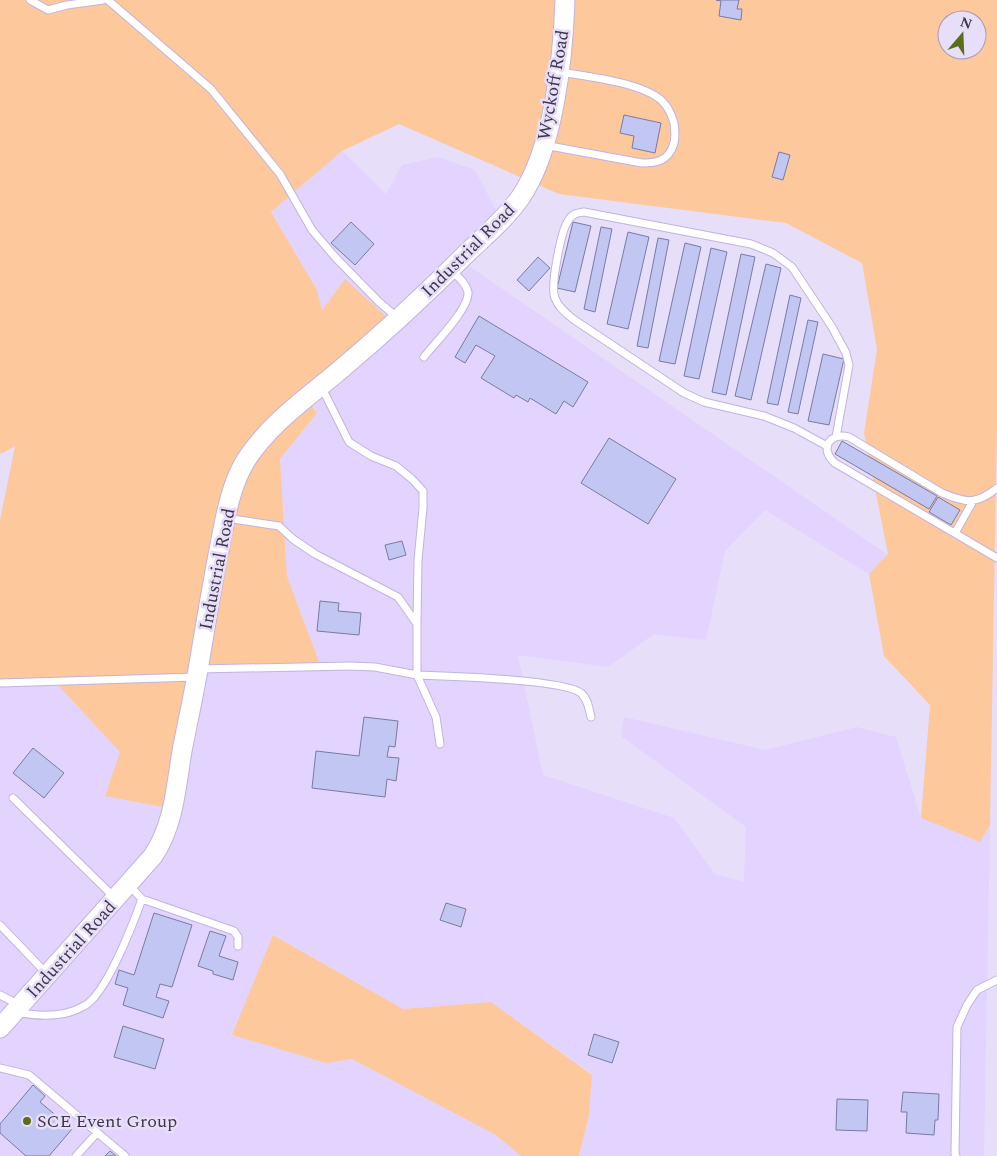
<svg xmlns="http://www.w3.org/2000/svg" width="997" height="1156" font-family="Spectral,serif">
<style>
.built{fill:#e2d4fe}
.green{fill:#fdc89c;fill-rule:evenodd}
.building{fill:#c2c6f3;stroke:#787ba5}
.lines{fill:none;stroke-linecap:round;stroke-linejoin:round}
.lane-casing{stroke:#c2b3df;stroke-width:9}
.secondary-casing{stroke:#c2b3df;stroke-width:21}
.lane{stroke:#fff;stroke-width:7}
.secondary{stroke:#fff;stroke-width:19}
.poi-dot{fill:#5b6d19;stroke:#e7defa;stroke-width:2}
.labels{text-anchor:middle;stroke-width:5;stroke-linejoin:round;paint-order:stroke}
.street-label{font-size:18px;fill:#3e384a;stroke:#e7defa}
.poi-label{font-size:18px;fill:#3e384a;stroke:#e7defa;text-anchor:start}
</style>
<rect width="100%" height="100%" fill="#e7defa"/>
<path class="built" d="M342 151 386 194 402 165 438 157 475 170 501 220 459 259 888 555 869 574 765 510 725 551 706 640 654 634 608 667 518 655 543 775 674 818 715 874 744 882 746 827 621 736 624 717 765 750 857 727 896 737 921 818 980 842 990 825 984 1156H579L589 1115 592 1074 491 1002 403 1009 274 935 233 1035 326 1063 352 1059 497 1135 521 1156H0V682H55L120 752 198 668 321 667 287 576 280 459 317 413 303 393 322 311 317 290 271 212Z"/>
<path class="green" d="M0 0H997V422L990 825 980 842 921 818 930 705 884 656 869 574 888 554 864 433 877 349 862 263 786 223 559 194 399 124 342 151 271 212 317 290 322 310 345 279 390 320 303 394 317 413 280 459 287 576 321 667 199 668 173 809 105 796 120 752 55 682H0V520L15 446 1 454 0 452ZM947 20H977V50H947Z
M273 935 403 1009 491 1002 592 1075 589 1115 579 1156H521L496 1135 352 1059 326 1063 232 1035Z"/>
<path class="building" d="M716 0H739L737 9H742L741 20 719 16 721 1Z
M624 115 661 123 655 153 632 148 634 136 620 133Z
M779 152 790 155 783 180 772 177Z
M351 222 374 244 355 265 331 243Z
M573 222 591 226 575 292 557 288Z
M601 227 612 229 595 312 584 309Z
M628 232 649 237 628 329 607 324Z
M658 238 669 240 648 348 637 346Z
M685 243 701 247 675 364 659 361Z
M711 248 727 252 699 379 684 376Z
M741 254 755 257 726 395 712 392Z
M538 257 550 268 529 291 517 280Z
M766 264 781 268 751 400 735 396Z
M790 295 801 298 778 405 767 403Z
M479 316 588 382 573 407 564 401 556 414 530 398 528 402 516 395 514 398 481 378 495 356 476 345 465 363 455 357Z
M808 320 818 322 798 414 788 412Z
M823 354 844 359 829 425 808 421Z
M609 438 676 479 648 524 581 483Z
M842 441 937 496 929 509 835 454Z
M938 497 960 510 951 525 929 512Z
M402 541 406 555 389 560 385 545Z
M320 601 339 603 338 611 361 613 359 635 317 631Z
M364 717 398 721 395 747 389 746 387 757 399 758 396 781 387 779 385 797 312 788 316 751 359 756Z
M33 748 64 773 44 798 13 773Z
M446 903 466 909 461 927 440 920Z
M154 913 192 925 172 987 160 984 156 997 169 1001 163 1018 123 1005 128 988 115 984 119 970 134 975Z
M210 931 226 936 219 956 238 962 233 980 213 974V971L198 966Z
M123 1026 164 1039 155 1069 114 1057Z
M594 1034 619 1042 612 1063 588 1055Z
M33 1085 45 1096 40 1102 72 1129 49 1156H26L0 1133V1124Z
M903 1092 939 1094 938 1120H935L934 1135 906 1133 907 1112H901Z
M837 1099 868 1100 867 1131 836 1130Z
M110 1151 116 1156H105Z"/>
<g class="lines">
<g class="lane-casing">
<path id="lane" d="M30 0 48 10 67 5 103 0
M108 0 211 89 280 174 312 230 335 257 379 302 398 318
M544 145 642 163C656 163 668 161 673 146 676 139 675 130 674 123 672 116 669 108 663 102 645 83 586 76 560 72
M424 357C434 344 470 308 468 292 466 283 457 276 451 270
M321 386 349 442 371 456 396 466 412 479 423 491V508L418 560 417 623
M827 446 794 428 764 416 704 402 684 393 573 319C566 313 558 307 555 298 550 287 561 231 568 221 572 214 576 213 584 212L751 244 773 253 792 267 832 327 846 353 849 365 836 437
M997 488C976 505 966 503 942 493L849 437C829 432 819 449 835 463L997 558
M226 518 279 526 293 539 315 554 398 597 417 624V675C445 676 563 679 581 693 588 699 589 709 591 717
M955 533 973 501
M199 669 350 666 375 667 417 675 436 717 440 744
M0 683 196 677
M13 798 115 898
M142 899 234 931 238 937V946
M0 925 47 974
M0 995 20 1005
M17 1012C40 1017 63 1018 84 1006 106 995 133 924 142 899L128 884
M0 1068 29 1075 125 1156
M76 1156 97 1133
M956 1156 955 1154 957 1027 967 1005 977 990 997 980"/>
</g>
<g class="secondary-casing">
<path id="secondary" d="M0 1028 153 856C174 825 176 787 182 751 188 720 195 689 200 658 206 622 212 586 219 550 225 519 230 486 246 460 270 423 307 398 340 370 384 333 427 293 468 252 486 235 506 218 520 198 554 149 563 58 565 0"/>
</g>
<use href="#lane" class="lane"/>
<use href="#secondary" class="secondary"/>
</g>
<circle class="poi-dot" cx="27" cy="1121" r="5"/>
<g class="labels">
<g class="street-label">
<text transform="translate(553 85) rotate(-80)" y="6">Wyckoff Road</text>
<text transform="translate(468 250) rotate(-45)" y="6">Industrial Road</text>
<text transform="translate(217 569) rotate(-79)" y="6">Industrial Road</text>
<text transform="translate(71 949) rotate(-48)" y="6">Industrial Road</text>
</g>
<g class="poi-label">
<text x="37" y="1127">SCE Event Group</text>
</g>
</g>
<g transform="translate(962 35) rotate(19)"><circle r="24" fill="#e7defa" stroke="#a39cb4"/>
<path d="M0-4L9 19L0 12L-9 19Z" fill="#5b6d19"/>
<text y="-8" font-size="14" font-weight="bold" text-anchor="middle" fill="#3e384a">N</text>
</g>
</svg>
